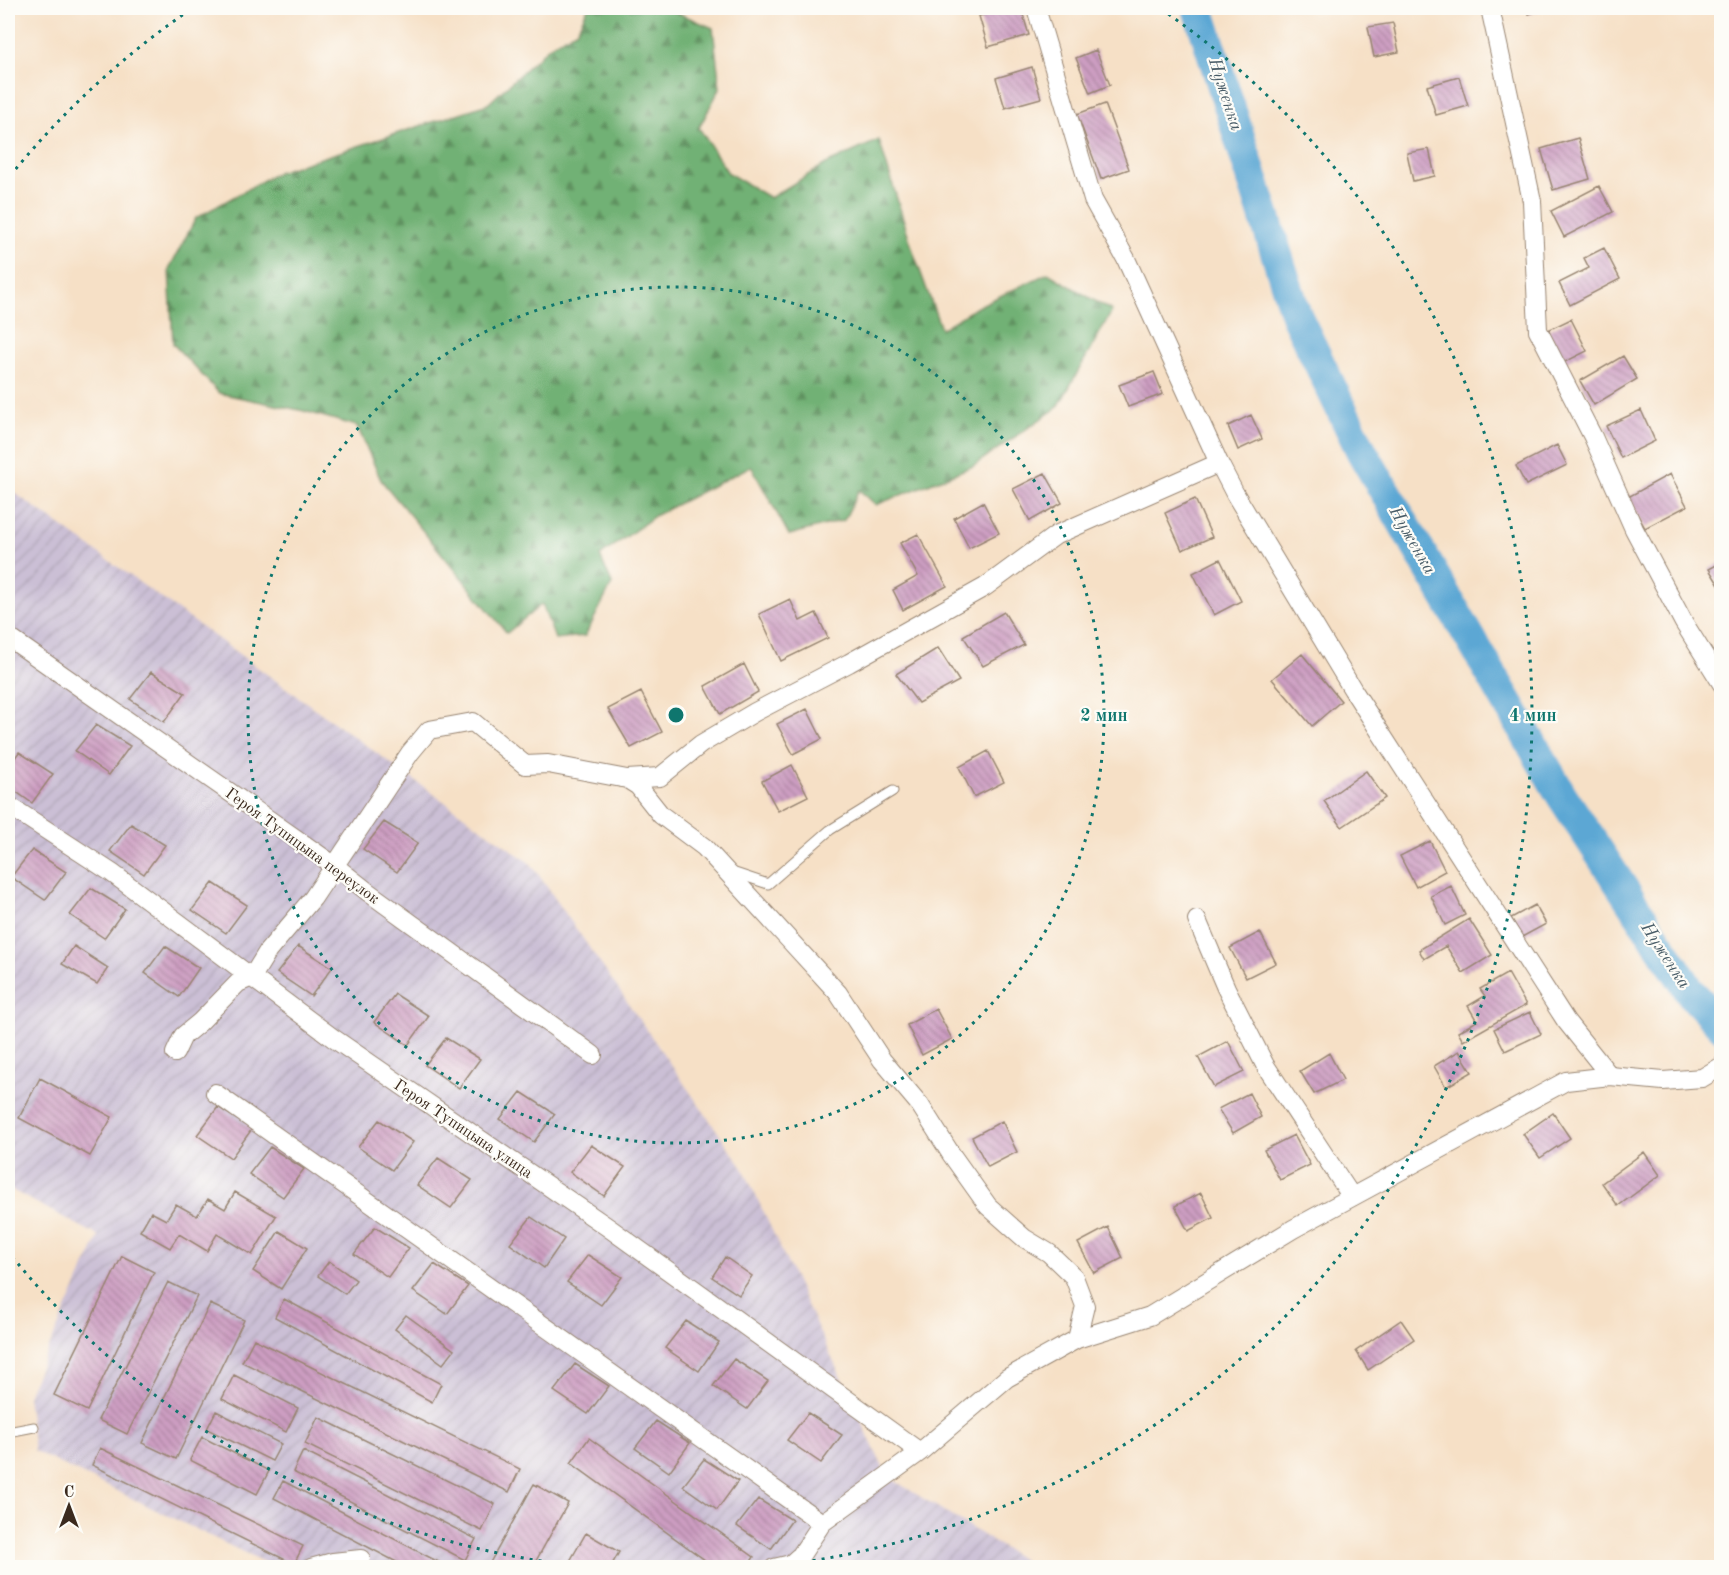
<svg xmlns="http://www.w3.org/2000/svg" width="1729" height="1575" font-family="'Old Standard TT',serif">
<style>
.industrial{fill:url(#industrial-furrows)}
.forest{fill:url(#forest-firs);stroke:#566e49;stroke-width:1.5}
.lines{fill:none;stroke-linecap:round;stroke-linejoin:round}
.river{stroke:#5ca7d4;stroke-width:32}
.building{fill:url(#building-back-hatch)}
.service-casing{stroke:#988572;stroke-width:11}
.minor-casing{stroke:#988572;stroke-width:20}
.service{stroke:#fff;stroke-width:9}
.minor{stroke:#fff;stroke-width:18}
.ring{fill:none;stroke:#0f766e;stroke-width:3;stroke-dasharray:3 6}
.labels{text-anchor:middle;stroke-width:4.5;stroke-linejoin:round;paint-order:stroke}
.street-label{font-size:16px;fill:#3b2a1e;stroke:#fdfcf7}
.water-label{font-size:18px;font-style:italic;fill:#485c67;stroke:#fdfcf7}
.centre{fill:#0f766e;stroke:#fdfcf7;stroke-width:3}
.ring-label{font-size:18px;text-anchor:middle;font-weight:bold;fill:#0f766e;stroke:#fdfcf7;stroke-width:4.5;stroke-linejoin:round;paint-order:stroke}
</style>
<defs>
<pattern id="industrial-furrows" width="10" height="10" patternUnits="userSpaceOnUse" patternTransform="scale(1.5)"><rect width="10" height="10" fill="#cbbfd5"/><path d="M-1 1l2-2M0 10L10 0M9 11l2-2" fill="none" stroke="#afa4b6"/></pattern>
<pattern id="forest-firs" width="22" height="20" patternUnits="userSpaceOnUse" patternTransform="scale(1.5)"><rect width="22" height="20" fill="#71b174"/><path d="M5 1l3.5 6h-7zM16 11l3.5 6h-7z" fill="#5e905f"/></pattern>
<pattern id="building-back-hatch" width="6" height="6" patternUnits="userSpaceOnUse" patternTransform="scale(1.5)"><rect width="6" height="6" fill="#cd9ec2"/><path d="M-1 5l2 2M0 0l6 6M5-1l2 2" fill="none" stroke="#a8819d"/></pattern>
</defs>
<rect width="100%" height="100%" fill="#fdfcf7"/>
<filter id="ink" filterUnits="userSpaceOnUse"><feTurbulence type="fractalNoise" baseFrequency=".0167" numOctaves="2"/><feDisplacementMap in="SourceGraphic" scale="12" xChannelSelector="R" yChannelSelector="G"/><feConvolveMatrix kernelMatrix="1 2 1 2 8 2 1 2 1" color-interpolation-filters="sRGB"/></filter>
<filter id="wash" filterUnits="userSpaceOnUse"><feTurbulence type="fractalNoise" baseFrequency=".008" numOctaves="4" result="noise"/><feDisplacementMap in="SourceGraphic" scale="24" xChannelSelector="R" yChannelSelector="G"/><feGaussianBlur stdDeviation="1.35" result="paint"/><feColorMatrix in="noise" values="0 0 0 0 0 0 0 0 0 0 0 0 0 0 0 0 0 1.4 0 .05"/><feComposite in="paint" operator="in"/></filter>
<g filter="url(#wash)">
<rect width="100%" height="100%" fill="#f6e0c6"/>
<path class="industrial" d="M8 488 531 864 743 1168 887 1476 1034 1567H274L34 1451 27 1396 99 1236 8 1188Z"/>
<path class="forest" d="M588 8H669L671 10 713 28 720 88 699 128 728 173 770 198 826 164 879 140 913 251 941 329 979 306 1048 273 1112 311 1058 407 973 466 876 505 859 490 844 520 789 535 751 466 656 515 600 556 612 584 585 636 555 639 542 604 507 633 381 480 357 426 304 411 219 393 173 344 169 269 196 218 278 172 488 104 550 46 577 30Z"/>
<g class="lines">
<path class="river" d="M1198 8 1296 315 1362 452 1562 796 1692 994 1722 1026"/>
</g>
<g id="blocks">
<path class="building" d="M1008 8H1021L1029 35 988 47 979 16Z
M1527 8H1547L1529 14Z
M1393 23 1399 52 1374 57 1368 27Z
M1096 50 1110 85 1090 93 1076 58Z
M1032 67 1041 98 1005 108 996 78Z
M1459 77 1468 106 1436 115 1427 86Z
M1105 104 1129 169 1101 179 1077 114Z
M1578 138 1590 179 1553 190 1541 149Z
M1429 149 1435 176 1413 181 1407 153Z
M1599 186 1613 212 1564 237 1551 211Z
M1604 248 1620 279 1570 305 1559 283 1589 268 1584 258Z
M1571 319 1587 351 1563 363 1548 330Z
M1623 356 1637 379 1594 405 1580 381Z
M1154 372 1163 394 1128 407 1119 385Z
M1641 410 1655 441 1621 458 1606 426Z
M1251 415 1262 439 1238 450 1228 426Z
M1557 445 1567 465 1526 485 1516 466Z
M1045 473 1062 503 1030 521 1013 489Z
M1670 474 1687 506 1645 528 1628 497Z
M1195 499 1212 537 1182 550 1165 513Z
M983 502 999 533 969 548 954 518Z
M918 534 947 586 903 610 893 590 918 576 900 543Z
M1220 559 1241 601 1214 615 1193 573Z
M1722 562V590L1709 569Z
M790 599 800 621 816 613 828 638 781 661 759 614Z
M1004 612 1024 645 983 666 963 636Z
M938 648 959 681 918 703 896 674Z
M1302 654 1341 701 1312 726 1272 679Z
M744 664 758 692 720 714 705 686Z
M151 672 185 693 164 722 130 699Z
M641 692 662 732 631 748 608 709Z
M807 709 822 739 793 754 777 724Z
M96 725 130 746 109 775 75 751Z
M988 751 1004 782 974 797 959 767Z
M19 752 53 774 32 803 8 786V768Z
M792 765 808 796 778 811 762 781Z
M1366 771 1385 798 1342 827 1324 801Z
M384 822 418 843 397 872 363 849Z
M131 824 165 845 144 874 110 851Z
M1430 841 1445 871 1416 887 1400 856Z
M32 850 66 872 45 900 11 877Z
M213 883 247 905 226 933 192 910Z
M1451 886 1465 915 1445 925 1431 896Z
M91 888 125 909 104 938 70 915Z
M1535 905 1546 924 1522 937 1511 918Z
M1469 919 1492 955 1463 973 1446 946 1424 959 1419 950Z
M1260 932 1276 963 1246 978 1230 948Z
M74 946 108 968 97 984 62 964Z
M165 946 199 968 179 997 145 973Z
M298 946 332 968 311 996 277 973Z
M1508 973 1526 1005 1463 1041 1458 1032 1477 1021 1468 1006 1485 996 1480 989Z
M395 994 429 1016 408 1045 374 1022Z
M936 1009 952 1039 922 1055 907 1025Z
M1530 1012 1541 1034 1505 1051 1494 1029Z
M446 1038 480 1059 459 1088 425 1065Z
M1228 1041 1244 1072 1214 1087 1198 1057Z
M1459 1051 1472 1072 1446 1087 1434 1066Z
M1329 1053 1343 1080 1314 1094 1300 1071Z
M40 1078 112 1117 90 1156 19 1118Z
M521 1092 555 1114 534 1142 500 1119Z
M1249 1093 1261 1117 1233 1133 1218 1109Z
M218 1107 252 1129 231 1158 197 1135Z
M1553 1113 1570 1138 1540 1158 1523 1134Z
M379 1120 413 1142 392 1170 358 1147Z
M1002 1121 1017 1152 988 1167 972 1137Z
M1294 1135 1310 1165 1280 1180 1264 1150Z
M591 1145 625 1167 604 1196 570 1172Z
M270 1147 304 1169 283 1197 249 1174Z
M1644 1152 1660 1175 1618 1206 1602 1183Z
M438 1158 472 1180 451 1208 417 1185Z
M235 1192 276 1216 252 1255 217 1234 207 1251 179 1234 170 1248 140 1231 151 1212 166 1220 176 1204 197 1216 208 1199 225 1209Z
M1201 1193 1213 1218 1188 1231 1175 1206Z
M531 1217 564 1239 544 1268 510 1244Z
M375 1227 409 1248 388 1277 354 1254Z
M1108 1227 1123 1258 1094 1273 1078 1243Z
M279 1231 307 1248 281 1289 253 1271Z
M588 1255 622 1277 601 1305 567 1282Z
M122 1256 154 1272 87 1411 54 1395Z
M725 1257 752 1276 739 1295 712 1277Z
M329 1261 356 1280 345 1294 318 1276Z
M434 1264 468 1286 447 1314 413 1291Z
M168 1282 197 1296 127 1434 98 1420Z
M284 1299 441 1384 432 1402 275 1317Z
M210 1304 244 1320 176 1459 142 1443Z
M406 1315 454 1350 443 1364 395 1329Z
M1401 1320 1414 1339 1368 1370 1356 1351Z
M686 1321 719 1342 699 1371 665 1348Z
M254 1339 520 1469 509 1492 242 1362Z
M734 1359 768 1381 747 1409 713 1386Z
M575 1364 609 1386 588 1414 554 1391Z
M234 1375 298 1408 286 1432 222 1399Z
M216 1411 281 1444 272 1461 207 1429Z
M808 1413 842 1435 821 1463 787 1440Z
M318 1417 495 1504 482 1531 305 1444Z
M656 1421 690 1443 669 1472 635 1448Z
M202 1437 269 1471 257 1494 190 1460Z
M589 1438 754 1557 747 1568H716L571 1463Z
M100 1448 303 1546 294 1564 92 1465Z
M303 1451 476 1539 465 1560 293 1472Z
M704 1459 738 1481 717 1510 683 1486Z
M283 1481 450 1568H408L274 1498Z
M534 1484 568 1503 532 1568H487Z
M758 1499 792 1520 771 1549 737 1526Z
M586 1533 619 1552 610 1568H566Z"/>
</g>
</g>
<g filter="url(#ink)">
<use href="#blocks" fill-opacity="0" stroke="#988572" stroke-width="1.5"/>
<g class="lines">
<g class="service-casing">
<path id="service" d="M732 872 768 884 830 830 893 791
M8 1432 34 1427"/>
</g>
<g class="minor-casing">
<path id="minor" d="M1036 8 1093 200 1126 259 1219 463 1235 494 1353 690 1566 1021 1610 1076
M1490 8 1532 201 1538 330 1593 437 1634 529 1684 623 1722 684
M11 639 335 866 368 892 593 1055
M627 779 660 777 701 744 755 712 849 663 985 587 1056 535 1219 463
M8 805 112 873 333 1038 609 1228 920 1452
M1197 920 1226 988 1265 1065 1352 1197
M175 1053 183 1036 200 1022 238 983 252 977 268 951 313 898 410 753 429 730 473 722 525 765 548 764 627 779 638 786 661 815 704 847 838 993 882 1060 920 1105 951 1154 988 1206 1024 1238 1049 1253 1074 1277 1085 1306 1077 1339
M215 1093 822 1523
M311 1568 333 1562 361 1559
M774 1568 791 1564 801 1555 822 1523 920 1452 1007 1378 1077 1339 1150 1316 1293 1229 1566 1081 1610 1076 1663 1081 1702 1078 1722 1066"/>
</g>
<use href="#service" class="service"/>
<use href="#minor" class="minor"/>
</g>
</g>
<g class="ring">
<circle cx="676" cy="715" r="428"/>
<path d="M586 1567A857 857 0 0 1 10 1254M10 176A857 857 0 0 1 191 9M1161 9A857 857 0 0 1 766 1567"/>
</g>
<g class="labels">
<g class="street-label">
<text transform="translate(303 845) rotate(36)" y="6">Героя Тупицына переулок</text>
<text transform="translate(464 1128) rotate(34)" y="6">Героя Тупицына улица</text>
</g>
<g class="water-label">
<text transform="translate(1226 94) rotate(72)" y="6">Нуженка</text>
<text transform="translate(1413 540) rotate(60)" y="6">Нуженка</text>
<text transform="translate(1666 955) rotate(57)" y="6">Нуженка</text>
</g>
</g>
<circle cx="676" cy="715" r="9" class="centre"/>
<g class="ring-label">
<text x="1104" y="721">2 мин</text>
<text x="1533" y="721">4 мин</text>
</g>
<rect width="1729" height="1575" fill="none" stroke="#fdfcf7" stroke-width="30"/>
<g transform="translate(69 1506)" stroke="#fdfcf7" stroke-width="4.5" paint-order="stroke">
<path d="M0-4.5L10 22L0 15L-10 22Z" fill="#3b2a1e"/>
<text y="-9" font-size="16" font-weight="bold" text-anchor="middle" fill="#3b2a1e">С</text>
</g>
</svg>
